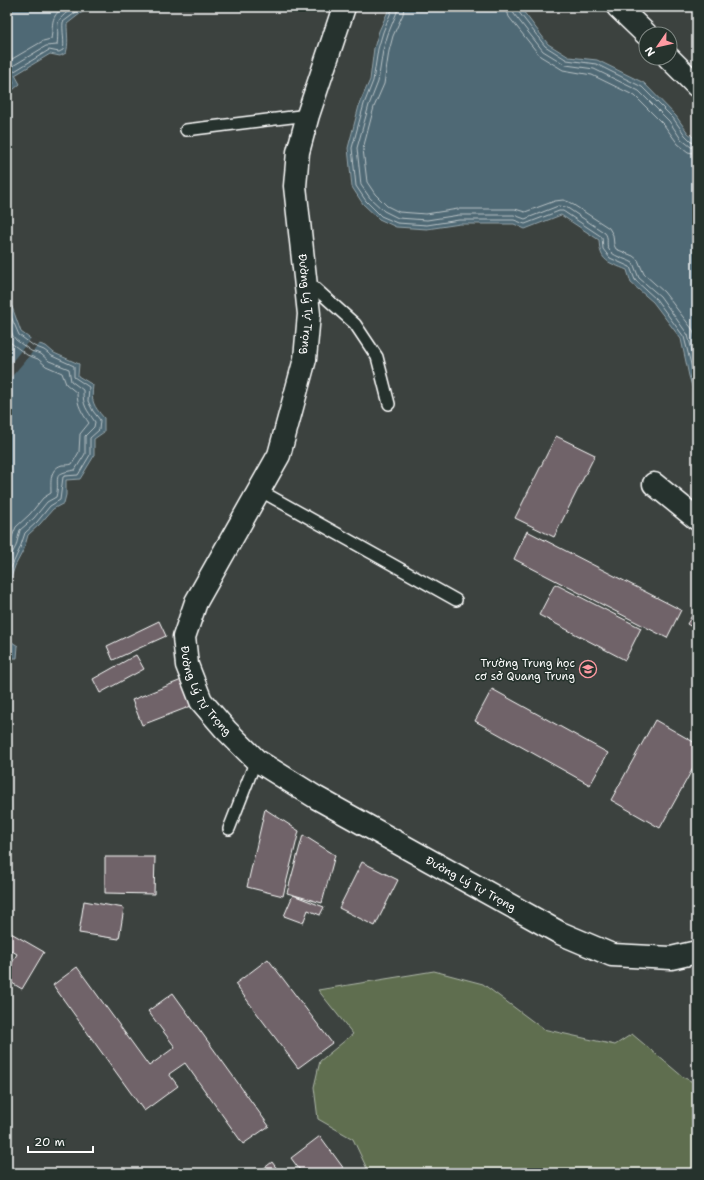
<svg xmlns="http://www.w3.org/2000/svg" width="704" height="1180" font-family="'Shantell Sans',sans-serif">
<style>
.green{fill:#5e6e50;stroke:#aeb6a8}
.water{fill:#4f6974;stroke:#95a5ac}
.pier{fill:#3c423f}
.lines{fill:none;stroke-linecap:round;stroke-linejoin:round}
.shore{stroke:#b9c3c7;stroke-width:1}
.building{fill:#706469;stroke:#fff}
.service-casing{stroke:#fff;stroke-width:14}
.minor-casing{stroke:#fff;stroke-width:25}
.service{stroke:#26332d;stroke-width:11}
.minor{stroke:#26332d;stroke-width:22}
.labels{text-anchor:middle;stroke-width:3;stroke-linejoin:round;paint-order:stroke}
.street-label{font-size:11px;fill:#fff;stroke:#26332d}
.poi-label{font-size:11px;fill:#fff;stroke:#26332d;text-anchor:end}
</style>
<rect width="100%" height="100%" fill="#3c423f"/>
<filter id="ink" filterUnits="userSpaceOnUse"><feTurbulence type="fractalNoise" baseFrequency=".025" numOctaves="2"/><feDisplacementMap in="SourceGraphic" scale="8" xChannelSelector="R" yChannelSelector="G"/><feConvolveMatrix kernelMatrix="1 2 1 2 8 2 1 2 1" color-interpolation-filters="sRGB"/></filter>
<g filter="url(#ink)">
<path class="green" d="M434 971 483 984 543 1029 615 1045 632 1034 683 1077 697 1084V1173H369L353 1139 318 1119 314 1087 320 1061 353 1034 318 990Z"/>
<path class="water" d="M7 7H94L81 13 67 24C67 33 69 45 66 53L60 56 50 54 15 75 20 84 7 95Z
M390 7H520L548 44 569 57 597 60 644 83 676 116 688 133 697 140V396H695L689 376 681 339 653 302 631 283 627 270C608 262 600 262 599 240L561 215 525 229 514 224H460L427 229 396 227 379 219 363 204 352 187 348 148 360 102 370 80 374 48 379 31Z
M7 293 21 332 36 343 46 346 54 353 79 364 78 376 93 385C91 402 93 405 104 418V432L94 439V456L80 479 66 480V495L64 503 53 509 40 524 28 535 24 549 15 566 7 590Z
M7 641 12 642 18 646 17 658H7Z"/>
<path class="pier" d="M32 337 41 342 7 382V368Z"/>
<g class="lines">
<path class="shore" d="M393 7 383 32 378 49 373 81 364 104 352 148 356 186 366 201 381 216 397 223 427 225 459 220H514L525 224 559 211H563L602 237 603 249 610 258 630 267 635 280 656 299 684 337 697 388
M398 7 397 12 388 34 383 50 378 82 369 105 357 148 361 185 370 198 384 211 398 218 427 220 459 215H514L525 219 558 206 566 207 605 233C609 238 606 243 608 248 612 257 625 258 633 263L639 278 660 296 688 335 697 371
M404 7 403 14 393 36 389 51 384 84 374 107 363 149 367 182 375 194 387 206 399 212 426 214 458 209H515L525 212 555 201 563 200 569 202 609 228 613 235 614 245 616 249 633 256 638 260 644 274 664 292 693 330 697 344
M506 7 509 17 540 56 563 70 592 75 635 96 664 125 678 144 688 152 697 154
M512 7 514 14 543 51 566 65 594 69 639 91 669 121 681 139 691 147 697 148
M517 7 518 11 545 46 567 60 596 64 642 87 673 118 685 135 693 143H697
M7 62 43 41 51 39C54 23 49 18 64 7
M7 71 11 67 46 46 57 45C60 21 51 24 74 7
M7 90 14 83 11 76 13 72 49 50 59 52 63 50C65 44 62 30 63 22L79 10 85 7
M7 307 19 335 34 346 44 350 52 356 74 366V377L89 387 88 401 93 411 100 420 99 430 90 438V455L78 475 65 476 63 477 60 500 50 506 37 522 25 533 20 548 7 577
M7 321 13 336 16 340 31 351 41 354 49 361 69 369 71 381 83 390C83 407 86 408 95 422L94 427 85 436V454L75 470C49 474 61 478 56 497L47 502 34 518 20 530 16 546 7 563
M7 337 11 343 27 355 38 359 46 366 62 373 66 384 77 393C77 405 82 413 89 423L80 434 79 452 72 464C69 465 66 465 62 465 49 469 51 482 51 493L43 498 30 514 16 527 7 549"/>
</g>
<path class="building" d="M556 436 595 455 554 537 515 518Z
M527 531 681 610 667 638 514 559Z
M555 584 641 628 625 660 539 615Z
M697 607V630L687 624Z
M159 621 166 636 113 660 107 646Z
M136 655 144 669 100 693 93 679Z
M184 679 194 705 142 725 132 700Z
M492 689 608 753 590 785 475 721Z
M655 720 697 744V761L660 828 611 800Z
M265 809 299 831 283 896 247 887Z
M303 835 335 855 322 903 287 893Z
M105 857H155L154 894 105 893Z
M362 862 398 880 375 926 339 908Z
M293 895 324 907 320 915 308 910 303 923 284 916Z
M84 901 124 908 119 939 79 933Z
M11 933 44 952 22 989 7 980V972L17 954 7 948V939Z
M268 959 332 1043 298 1068 235 984Z
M77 967 149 1066 175 1047 148 1011 173 993 269 1126 243 1144 185 1063 169 1074 178 1086 144 1111 53 985Z
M320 1136 347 1173H302L291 1158Z
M272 1162 280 1173H258Z"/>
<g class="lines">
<g class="service-casing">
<path id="service" d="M186 130 308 115
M306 280 355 324 377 357 389 404
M259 490 456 600
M229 829 256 760"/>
</g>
<g class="minor-casing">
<g id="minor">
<path id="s1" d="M344 7 308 115 298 152 295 186 309 314 305 359 279 455 196 602 184 637 187 665 201 701 226 730 256 760 317 798 560 933 612 955 671 958 697 952"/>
<path d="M618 7 646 34"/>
<path d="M669 58 697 86"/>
<path d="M654 484 697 519"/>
</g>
</g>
<use href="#service" class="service"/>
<use href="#minor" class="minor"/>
</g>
</g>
<defs>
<g id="school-ring" transform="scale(0.9)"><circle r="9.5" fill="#26332d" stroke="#ff9aa2" stroke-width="1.5"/><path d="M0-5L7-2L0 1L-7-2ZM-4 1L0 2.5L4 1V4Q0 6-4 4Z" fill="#ff9aa2"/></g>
</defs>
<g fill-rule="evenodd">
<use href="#school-ring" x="588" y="669"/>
</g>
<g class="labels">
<g class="street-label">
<text dy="4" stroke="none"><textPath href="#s1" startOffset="305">Đường Lý Tự Trọng</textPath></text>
<text dy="4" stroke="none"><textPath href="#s1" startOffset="725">Đường Lý Tự Trọng</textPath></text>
<text dy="4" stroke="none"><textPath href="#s1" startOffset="1061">Đường Lý Tự Trọng</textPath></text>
</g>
<g class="poi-label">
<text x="575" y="667">Trường Trung học<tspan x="575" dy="13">cơ sở Quang Trung</tspan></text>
</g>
</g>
<rect width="704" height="1180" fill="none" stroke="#26332d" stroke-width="24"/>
<rect x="12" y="12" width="680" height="1156" fill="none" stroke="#fff" stroke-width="1.5" filter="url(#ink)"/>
<g transform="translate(658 46) rotate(236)"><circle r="19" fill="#26332d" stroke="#7d8581"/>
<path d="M0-3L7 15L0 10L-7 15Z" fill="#ff9aa2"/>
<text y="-6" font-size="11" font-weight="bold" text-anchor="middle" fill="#ffffff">N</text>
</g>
<path d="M28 1146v6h65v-6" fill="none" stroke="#ffffff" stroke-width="2"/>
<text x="34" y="1146" font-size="12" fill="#ffffff" stroke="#26332d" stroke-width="3" paint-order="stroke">20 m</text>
</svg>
